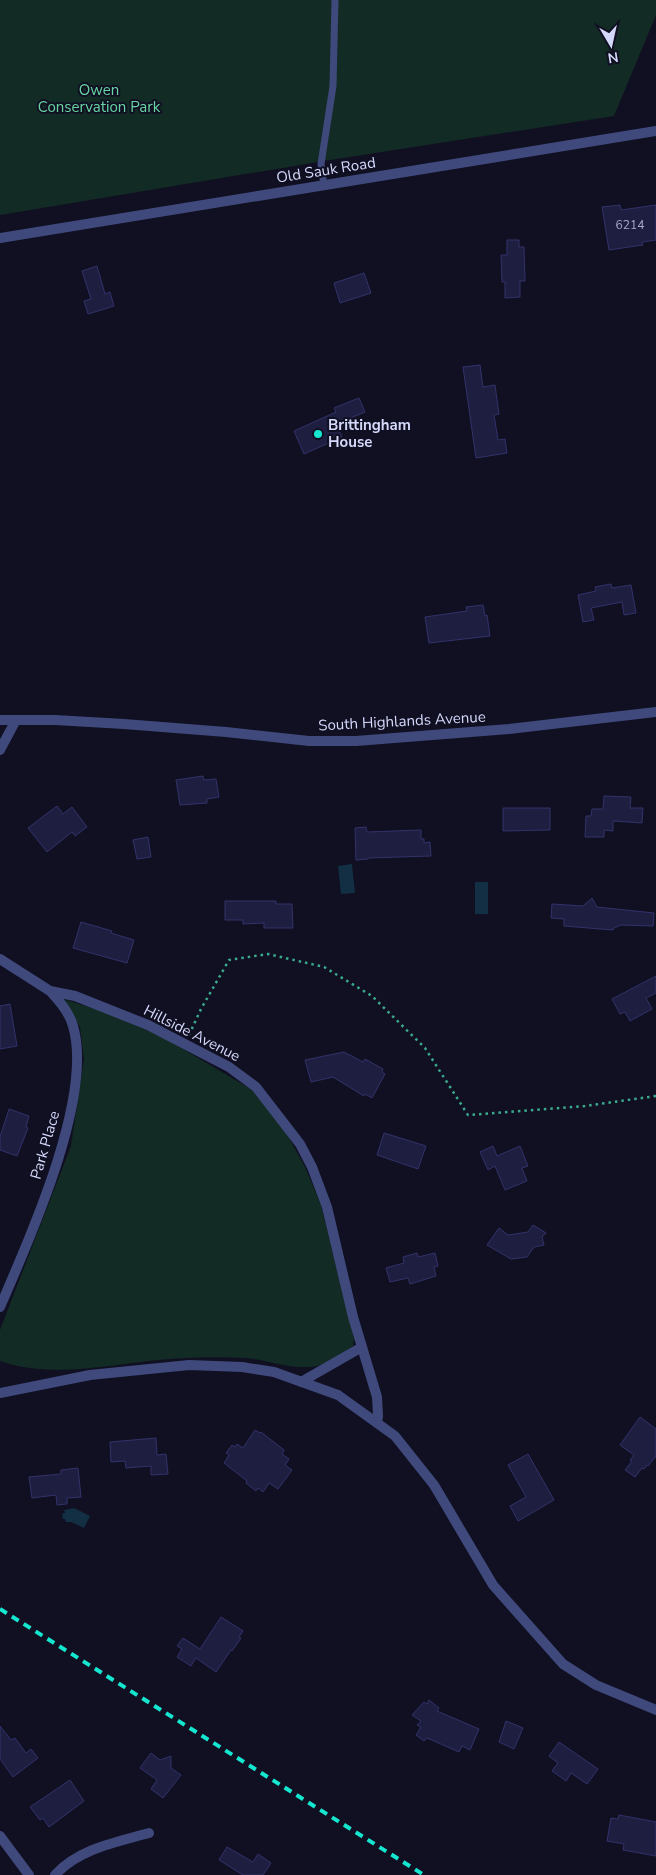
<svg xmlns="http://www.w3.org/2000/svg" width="656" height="1875" font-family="'Nunito Sans',sans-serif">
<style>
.green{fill:#132b25}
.water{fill:#122f43}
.building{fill:#1e1e41;stroke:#32326b}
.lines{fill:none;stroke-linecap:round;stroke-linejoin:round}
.path{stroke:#3aaa8c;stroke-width:2.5;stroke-dasharray:2.5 4;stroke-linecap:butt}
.service{stroke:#3f497c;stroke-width:7}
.minor{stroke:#3f497c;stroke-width:10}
.tertiary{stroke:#3f497c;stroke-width:10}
.rail{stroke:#15e6d0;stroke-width:4;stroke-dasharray:8 6;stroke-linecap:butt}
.poi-dot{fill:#15e6d0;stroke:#101022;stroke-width:2}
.labels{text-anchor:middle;stroke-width:4;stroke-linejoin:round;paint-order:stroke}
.number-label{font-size:12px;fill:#a6aacc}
.park-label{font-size:15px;fill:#67d4a3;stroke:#101022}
.street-label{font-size:15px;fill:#d4d8fb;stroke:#101022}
.poi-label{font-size:15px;font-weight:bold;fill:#d4d8fb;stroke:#101022;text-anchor:start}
</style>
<rect width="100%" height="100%" fill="#101022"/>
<path class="green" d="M0 0H656V15L614 116 330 160 0 215Z
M63 999 101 1011 161 1036 254 1091 283 1127 305 1167 321 1205 354 1339 353 1346C342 1353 329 1364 317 1366 293 1371 269 1360 245 1358 221 1357 194 1357 169 1359 114 1363 55 1380 0 1361V1330L71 1146 84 1059 80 1027Z"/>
<path class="water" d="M352 864 355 893 341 894 338 866Z
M475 882H488V914H475Z
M74 1508 90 1516 84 1528 71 1522H66L65 1519H63L62 1514 65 1513 64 1510Z"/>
<path class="building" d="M620 205 621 210 656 205V240L642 242 643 245 609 250 602 207Z
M507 240H519V247H524L525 281H520V297L505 298V282H502L501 255H507Z
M97 266 105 294 110 292 114 306 88 314 84 301 91 299 82 271Z
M364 273 371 293 340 303 334 283Z
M480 365 483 387 495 385 499 414 494 415 498 440 505 439 507 453 476 458 463 367Z
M359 398 365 412 336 424 342 437 304 454 294 431 336 412 334 408Z
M611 584 612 588 631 585 636 613 624 615 622 602 591 608 594 620 583 622 578 595 596 591 595 587Z
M483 605 485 616 487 615 490 636 429 643 425 617 467 611 466 607Z
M203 776 204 780 216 779 219 797 207 799V803L180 805 176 780Z
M604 796 631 797 630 808H643L642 823 613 821V831L604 830V837H585L586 816H591L592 809H603Z
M57 806 63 814 72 807 87 827 75 836 72 832 47 852 28 828Z
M503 808H550V830L503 831Z
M366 827 367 832 421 830V839H424V843L430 842 431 856 368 858V859L356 860 355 828Z
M148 837 151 857 137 859 133 840Z
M592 898 597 907 654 913 653 926 621 925 614 928 613 930 564 926V919L551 918 552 904 583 906Z
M225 901H276V904H292L293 928H264V923L243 924V920H225Z
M81 922 112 931 111 933 134 940 127 963 73 948Z
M656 976V993L646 998 652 1009 630 1021 625 1012 620 1014 612 999Z
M10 1004 17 1046 0 1049V1006Z
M344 1052 363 1062 365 1059 383 1069 382 1072 385 1074 372 1098 365 1094 364 1096 333 1077 311 1082 305 1060Z
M9 1109 29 1116 26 1127 28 1128 17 1156 0 1150V1137Z
M384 1133 426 1146 418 1169 377 1155Z
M493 1146 497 1156 520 1146 528 1166 522 1168 527 1181 505 1190 495 1166 488 1170 480 1152Z
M533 1225 546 1233 542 1237 544 1245 534 1247 527 1257 511 1259 487 1245 499 1228 508 1235 528 1232Z
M417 1253 418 1257 435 1253 438 1266 434 1267 436 1276 410 1284 408 1278 390 1282 386 1268 404 1263 403 1257Z
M640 1417 656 1429V1456L648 1466 647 1465 644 1469 642 1468 635 1477 625 1470 632 1461 630 1460 634 1455 620 1445Z
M255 1430 260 1433 261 1432 284 1450 282 1454 289 1459 285 1465 292 1470 278 1489 269 1483 263 1492 258 1488 256 1491 246 1483 247 1481 224 1463 229 1455 226 1453 232 1445 235 1447 237 1444 243 1448Z
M156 1438 157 1455 166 1454 168 1474 151 1475V1466L126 1468 125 1461 111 1462 110 1442Z
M528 1454 554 1500 518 1521 510 1506 526 1497 508 1465Z
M78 1468 81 1497 67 1498V1504L57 1505 56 1495 32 1498 29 1477 61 1474V1470Z
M221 1617 243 1631 239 1637 241 1638 232 1651 231 1650 216 1672 196 1658 191 1666 177 1657 182 1649 177 1646 183 1638 200 1649Z
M429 1700 439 1708 437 1711 479 1729 470 1750 462 1746 459 1752 427 1738 424 1741 416 1735 421 1727 417 1725 421 1721 412 1715 424 1702 427 1704Z
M506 1721 523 1728 514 1749 499 1742Z
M0 1726 11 1740 15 1738 26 1753 31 1749 38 1758 13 1777 0 1759Z
M559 1742 598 1769 587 1784 571 1773 566 1781 552 1771 558 1763 549 1756Z
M151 1753 160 1760 171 1756V1768L181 1775 163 1798 151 1789 157 1780 140 1768Z
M70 1780 84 1801 49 1827 43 1818 40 1820 30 1807Z
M619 1815 656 1822V1856L623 1850 624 1844 607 1841 611 1818 618 1819Z
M227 1847 253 1862 258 1854 271 1863 263 1875H243L219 1860Z"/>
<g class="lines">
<path class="path" d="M189 1035 201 1009 229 960 268 954 324 967 372 996 425 1048 468 1115 585 1106 656 1096"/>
<path class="service" d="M324 185 321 164 333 86 335 0"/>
<path class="minor" d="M0 720H55L124 724 226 732 309 741H356L509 729 656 712
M0 750 16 720
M0 959 50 991 75 996 148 1025 229 1067 256 1087 300 1144 312 1167 327 1207 353 1317 377 1397 378 1416 377 1423
M0 1307C29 1240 94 1097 73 1026 69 1012 60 1002 50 991
M301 1382 362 1347
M0 1393 90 1375 189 1365 242 1367 274 1372 338 1395 395 1436 434 1485 493 1585 563 1664 596 1685 656 1710
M55 1875C78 1849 117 1842 149 1833"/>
<path class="tertiary" d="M0 238 656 131
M0 1836 29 1875"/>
<path class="rail" d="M0 1609 424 1875"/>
</g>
<circle class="poi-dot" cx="318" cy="434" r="5"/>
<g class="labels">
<g class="number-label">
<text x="630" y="229">6214</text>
</g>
<g class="park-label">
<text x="99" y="95">Owen<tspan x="99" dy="17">Conservation Park</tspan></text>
</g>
<g class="street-label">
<text transform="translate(326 170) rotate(-9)" y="5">Old Sauk Road</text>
<text transform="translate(402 721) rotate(-3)" y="5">South Highlands Avenue</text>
<text transform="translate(192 1033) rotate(27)" y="5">Hillside Avenue</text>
<text transform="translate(45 1145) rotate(-74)" y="5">Park Place</text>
</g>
<g class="poi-label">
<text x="328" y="430">Brittingham<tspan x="328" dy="17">House</tspan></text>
</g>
</g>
<g transform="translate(611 45) rotate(171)" stroke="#101022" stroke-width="4" paint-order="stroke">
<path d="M0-4L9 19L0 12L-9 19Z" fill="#d4d8fb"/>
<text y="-8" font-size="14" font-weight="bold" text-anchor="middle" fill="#d4d8fb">N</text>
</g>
</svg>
